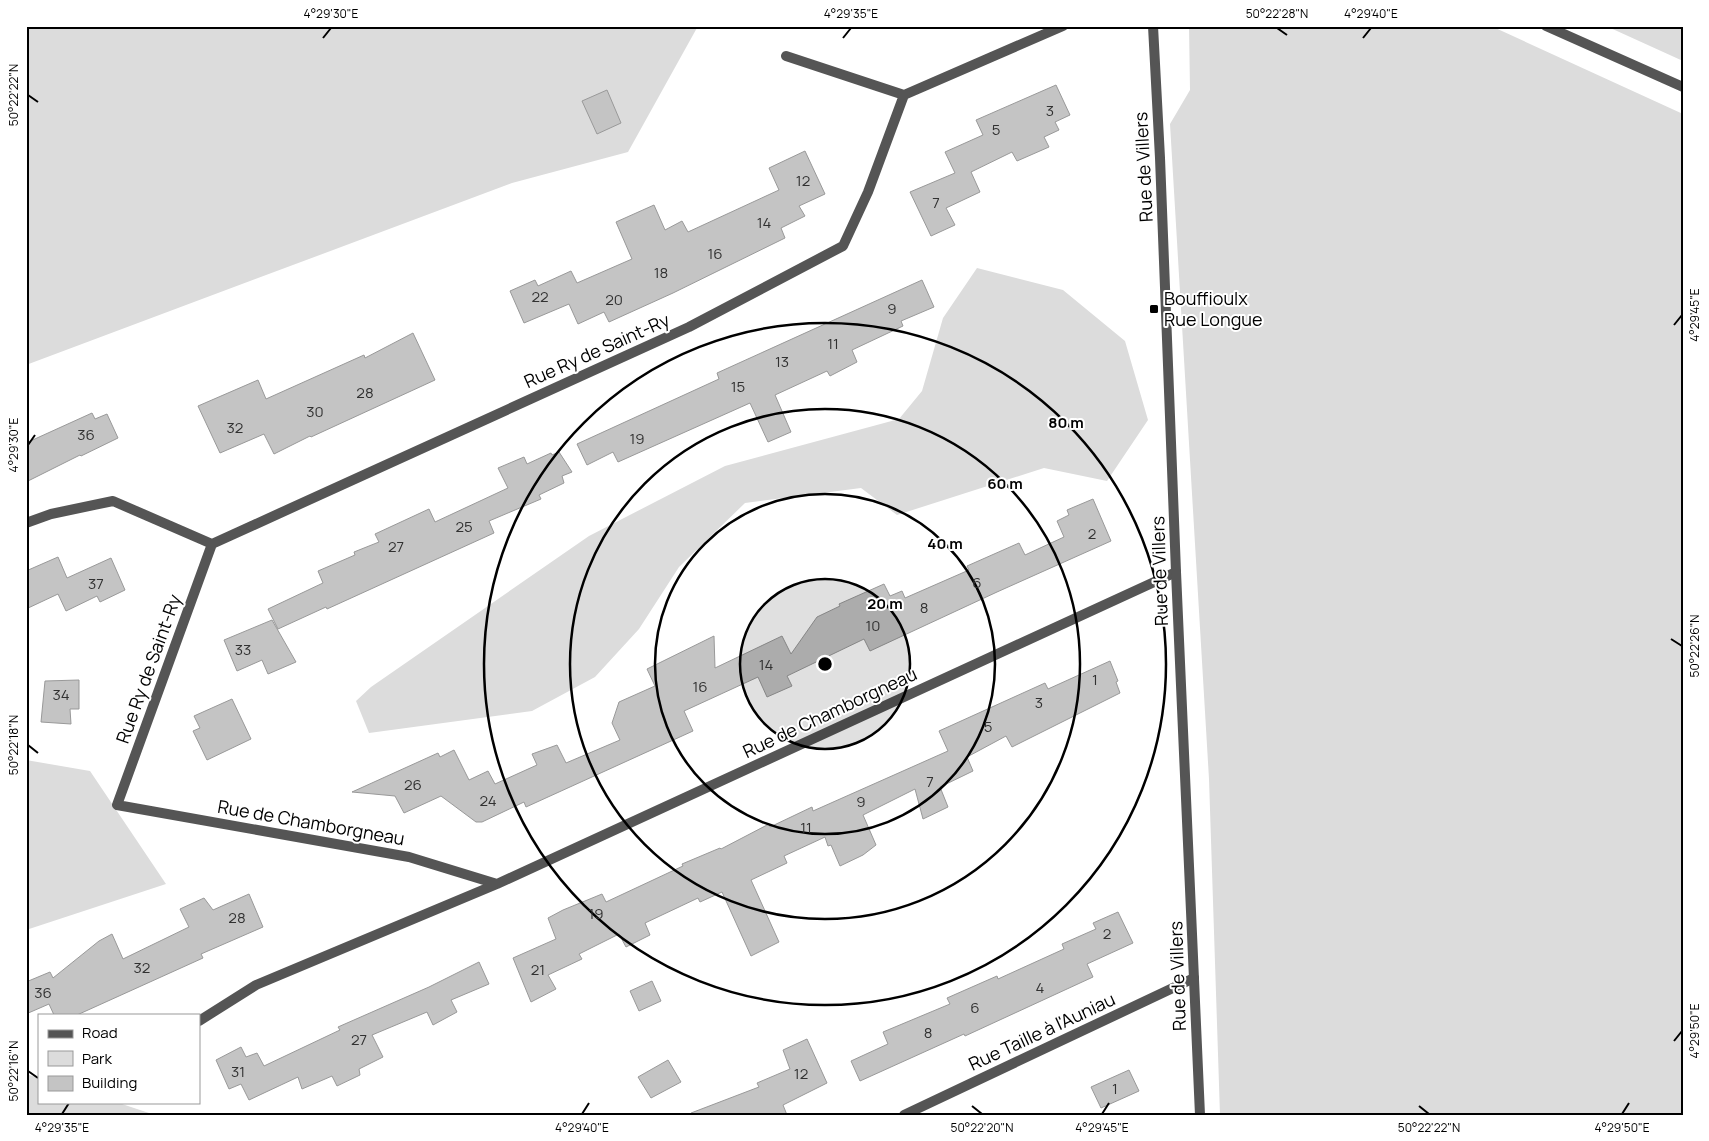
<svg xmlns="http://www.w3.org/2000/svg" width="1709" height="1141" font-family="Manrope,sans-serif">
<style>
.green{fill:#dcdcdc}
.building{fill:#c4c4c4;stroke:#999}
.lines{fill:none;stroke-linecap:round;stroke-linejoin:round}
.minor{stroke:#555;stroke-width:10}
.tertiary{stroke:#555;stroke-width:10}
.ticks{fill:none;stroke:#000;stroke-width:2}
.ring{fill:none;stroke:#000;stroke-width:2.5}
.poi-dot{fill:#000;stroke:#fff;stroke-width:2}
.labels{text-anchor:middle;stroke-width:4;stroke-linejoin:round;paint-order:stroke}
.number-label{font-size:15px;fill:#313131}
.street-label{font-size:18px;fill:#000;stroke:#fff}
.poi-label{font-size:18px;fill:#000;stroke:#fff;text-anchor:start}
.centre{fill:#000;stroke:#fff;stroke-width:2.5}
.ring-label{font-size:15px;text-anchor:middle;font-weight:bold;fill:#000;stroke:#fff;stroke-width:4;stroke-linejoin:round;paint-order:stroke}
.neatline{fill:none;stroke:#000;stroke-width:2}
.ticks-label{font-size:12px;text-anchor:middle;fill:#000}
</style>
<rect width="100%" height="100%" fill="#fff"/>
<path class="green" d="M26 26H698L628 152 512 183 26 365Z
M1189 26H1491L1683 114V1115H1220L1209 779 1170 124 1190 90Z
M1606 26H1683V61Z
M977 268 1063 290 1125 341 1148 420 1107 481 1044 468 897 515 861 488 745 503 679 567 639 629 595 677 532 711 369 733 356 701 371 687 589 536 725 466 899 419 922 391 943 318Z
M26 760 90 771 166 884 26 930Z
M26 1074 39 1078V1102H116L155 1115H26Z"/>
<path class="building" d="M1056 85 1070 115 1055 122 1059 130 1044 137 1049 147 1017 161 1012 152 971 172 980 192 946 208 955 225 931 236 910 192 955 173 945 152 983 135 976 120Z
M607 90 621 123 597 134 582 101Z
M805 151 825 194 799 206 805 216 781 228 785 238 673 293 609 322 604 312 578 324 569 304 524 323 510 291 535 280 538 286 571 271 577 283 632 259 616 222 654 205 665 230 682 221 688 232 779 190 769 168Z
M922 280 934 307 901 321 903 326 852 350 857 362 830 376 827 371 775 395 791 432 768 442 750 403 618 462 613 452 587 465 577 444 719 379 717 373Z
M413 333 435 380 311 437 310 436 274 454 264 434 220 453 198 406 258 380 266 399 364 355 365 358Z
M92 413 95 419 107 414 118 438 81 456 80 455 26 482V443Z
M559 452 572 472 562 476 564 483 539 495 541 499 489 521 494 533 327 609 326 607 278 629 268 609 323 583 318 571 355 555 354 552 379 542 375 534 429 509 435 522 508 488 498 468 524 457 527 464 551 453 552 455Z
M1093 499 1111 541 997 592 870 651 864 639 787 676 792 686 767 697 758 677 684 711 693 731 526 807 524 802 482 822H476L441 796 404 813 395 796 352 792 438 753 440 757 454 750 469 780 488 771 495 784 537 765 532 754 557 745 566 763 620 740 612 723 619 702 655 686 647 669 714 636 715 668 782 636 791 654 817 617 840 606 839 604 884 584 890 596 902 591 905 598 969 570 967 566 1019 543 1025 555 1064 537 1057 521 1069 515 1067 510Z
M58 557 67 578 111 558 125 590 100 602 97 596 66 611 58 594 26 609V571Z
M272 620 296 662 268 674 262 660 237 671 224 640Z
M1110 661 1118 681 1116 682 1120 693 1012 747 1006 736 967 757 973 771 940 787 948 807 923 819 915 789 863 815 876 845 863 855 840 866 831 845 828 846 825 837 784 856 787 863 751 880 779 942 751 956 722 892 700 902 698 898 645 923 650 935 626 947 619 934 579 954 582 959 548 975 556 989 531 1002 513 958 556 939 548 918 563 910 602 894 606 902 683 866 682 864 720 848 721 849 769 824 770 827 812 807 813 811 948 751 939 731 1045 683 1048 689Z
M79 680V709H70L71 724 41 722 45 681Z
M232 699 251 739 207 760 193 731 200 728 194 716Z
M249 894 263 927 201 954 203 958 77 1015H54L49 1004 26 1014V982L50 972 53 978 99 941 112 934 123 959 189 927 180 909 204 898 213 910Z
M1118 912 1133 943 1087 964 1093 977 965 1036 964 1034 860 1081 851 1061 888 1044 883 1032 950 1004 947 998 997 976 998 979 1064 949 1062 944 1096 929 1093 923Z
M479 962 489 984 451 1000 457 1012 433 1025 427 1012 372 1035 383 1057 359 1069 360 1075 337 1086 332 1076 302 1089 298 1077 249 1100 241 1084 229 1089 216 1060 241 1047 246 1057 257 1053 264 1066 340 1030 338 1027 429 987Z
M652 981 661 1001 639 1011 630 991Z
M807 1039 827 1083 783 1105 787 1115H691V1113L759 1087 757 1083 790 1069 783 1050Z
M668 1060 681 1082 651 1098 638 1077Z
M1129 1070 1139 1091 1101 1108 1091 1087Z"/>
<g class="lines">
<path class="minor" d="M786 56 904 95 1063 26
M26 523 51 514 113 501 212 544 689 327 843 246 868 192 904 95
M212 544 117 805 409 857 497 884 1176 572
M199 1021 256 985 497 884
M904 1115 1194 978"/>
<path class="tertiary" d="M1153 26 1160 158 1176 572 1200 1115
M1546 26 1683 87"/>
</g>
<path class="ticks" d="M1277 28 1287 35M323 38 331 28M843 38 851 28M1363 38 1371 28M28 95 38 102M1674 325 1682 315M28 445 35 435M1671 639 1682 646M28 745 38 753M1674 1041 1682 1031M28 1071 38 1078M972 1106 982 1114M1419 1106 1429 1114M62 1114 69 1103M582 1114 589 1103M1102 1114 1109 1103M1622 1114 1629 1103"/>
<circle cx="825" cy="664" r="85" fill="#000" fill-opacity=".12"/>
<g class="ring">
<circle cx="825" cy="664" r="85"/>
<circle cx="825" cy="664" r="170"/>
<circle cx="825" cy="664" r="255"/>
<circle cx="825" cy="664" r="341"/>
</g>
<rect class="poi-dot" x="1149" y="304" width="10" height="10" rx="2.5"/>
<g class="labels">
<g class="number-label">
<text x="1050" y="116">3</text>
<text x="996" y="135">5</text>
<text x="803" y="186">12</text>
<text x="936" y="208">7</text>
<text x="764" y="228">14</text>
<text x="715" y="259">16</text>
<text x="661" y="278">18</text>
<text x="540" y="302">22</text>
<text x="614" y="305">20</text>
<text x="892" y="314">9</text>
<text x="833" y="349">11</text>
<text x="782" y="367">13</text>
<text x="738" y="392">15</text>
<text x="365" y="398">28</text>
<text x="315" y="417">30</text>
<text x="235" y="433">32</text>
<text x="86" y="440">36</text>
<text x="637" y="444">19</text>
<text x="464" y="532">25</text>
<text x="1092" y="539">2</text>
<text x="396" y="552">27</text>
<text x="977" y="588">6</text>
<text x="96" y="589">37</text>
<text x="924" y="613">8</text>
<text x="873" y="631">10</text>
<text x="243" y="655">33</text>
<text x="766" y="670">14</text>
<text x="1095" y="685">1</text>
<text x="700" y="692">16</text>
<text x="61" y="700">34</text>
<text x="1039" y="708">3</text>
<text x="988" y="732">5</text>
<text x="930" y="787">7</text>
<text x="413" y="790">26</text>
<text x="488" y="806">24</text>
<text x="861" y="807">9</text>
<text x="806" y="833">11</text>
<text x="596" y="919">19</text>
<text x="237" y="923">28</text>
<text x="1107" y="939">2</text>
<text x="142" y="973">32</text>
<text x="538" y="975">21</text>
<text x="1040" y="993">4</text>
<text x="43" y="998">36</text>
<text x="975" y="1013">6</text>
<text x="928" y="1038">8</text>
<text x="359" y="1045">27</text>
<text x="238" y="1077">31</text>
<text x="801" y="1079">12</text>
<text x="1115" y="1094">1</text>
</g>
<g class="street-label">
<text transform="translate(1144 167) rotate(-93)" y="6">Rue de Villers</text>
<text transform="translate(597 351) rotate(-24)" y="6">Rue Ry de Saint-Ry</text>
<text transform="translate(1160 571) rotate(-92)" y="6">Rue de Villers</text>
<text transform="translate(149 669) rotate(-70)" y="6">Rue Ry de Saint-Ry</text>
<text transform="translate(830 713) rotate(-25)" y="6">Rue de Chamborgneau</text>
<text transform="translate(311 823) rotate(10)" y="6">Rue de Chamborgneau</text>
<text transform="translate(1178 976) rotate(-92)" y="6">Rue de Villers</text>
<text transform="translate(1042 1032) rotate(-25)" y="6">Rue Taille à l'Auniau</text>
</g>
<g class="poi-label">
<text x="1164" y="305">Bouffioulx<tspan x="1164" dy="21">Rue Longue</tspan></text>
</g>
</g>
<circle cx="825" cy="664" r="8" class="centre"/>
<g class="ring-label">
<text x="1066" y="428">80 m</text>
<text x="1005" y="489">60 m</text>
<text x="945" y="549">40 m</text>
<text x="885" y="609">20 m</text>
</g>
<rect width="1709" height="1141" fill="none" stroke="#ffffff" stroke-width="55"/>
<rect x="38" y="1014" width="162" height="90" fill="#ffffff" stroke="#999999"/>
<rect x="48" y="1030" width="25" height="8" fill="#555555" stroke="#999999"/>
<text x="82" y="1038" font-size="15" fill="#000000">Road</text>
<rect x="48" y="1051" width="25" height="15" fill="#dcdcdc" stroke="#999999"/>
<text x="82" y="1064" font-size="15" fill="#000000">Park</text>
<rect x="48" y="1076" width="25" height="15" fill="#c4c4c4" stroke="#999999"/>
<text x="82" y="1088" font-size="15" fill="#000000">Building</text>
<rect x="28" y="28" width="1654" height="1086" class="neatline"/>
<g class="ticks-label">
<text x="331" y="18">4°29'30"E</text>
<text x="851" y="18">4°29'35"E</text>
<text x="1277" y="18">50°22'28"N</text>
<text x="1371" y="18">4°29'40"E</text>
<text transform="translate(14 95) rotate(-90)" y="4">50°22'22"N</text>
<text transform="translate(1695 315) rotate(-90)" y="4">4°29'45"E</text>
<text transform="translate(14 445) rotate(-90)" y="4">4°29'30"E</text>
<text transform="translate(1695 646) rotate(-90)" y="4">50°22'26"N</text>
<text transform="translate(14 745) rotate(-90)" y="4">50°22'18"N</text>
<text transform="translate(1695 1031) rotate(-90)" y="4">4°29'50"E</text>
<text transform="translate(14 1071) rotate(-90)" y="4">50°22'16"N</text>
<text x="62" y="1132">4°29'35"E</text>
<text x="582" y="1132">4°29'40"E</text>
<text x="982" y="1132">50°22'20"N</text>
<text x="1102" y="1132">4°29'45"E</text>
<text x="1429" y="1132">50°22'22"N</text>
<text x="1622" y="1132">4°29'50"E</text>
</g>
</svg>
